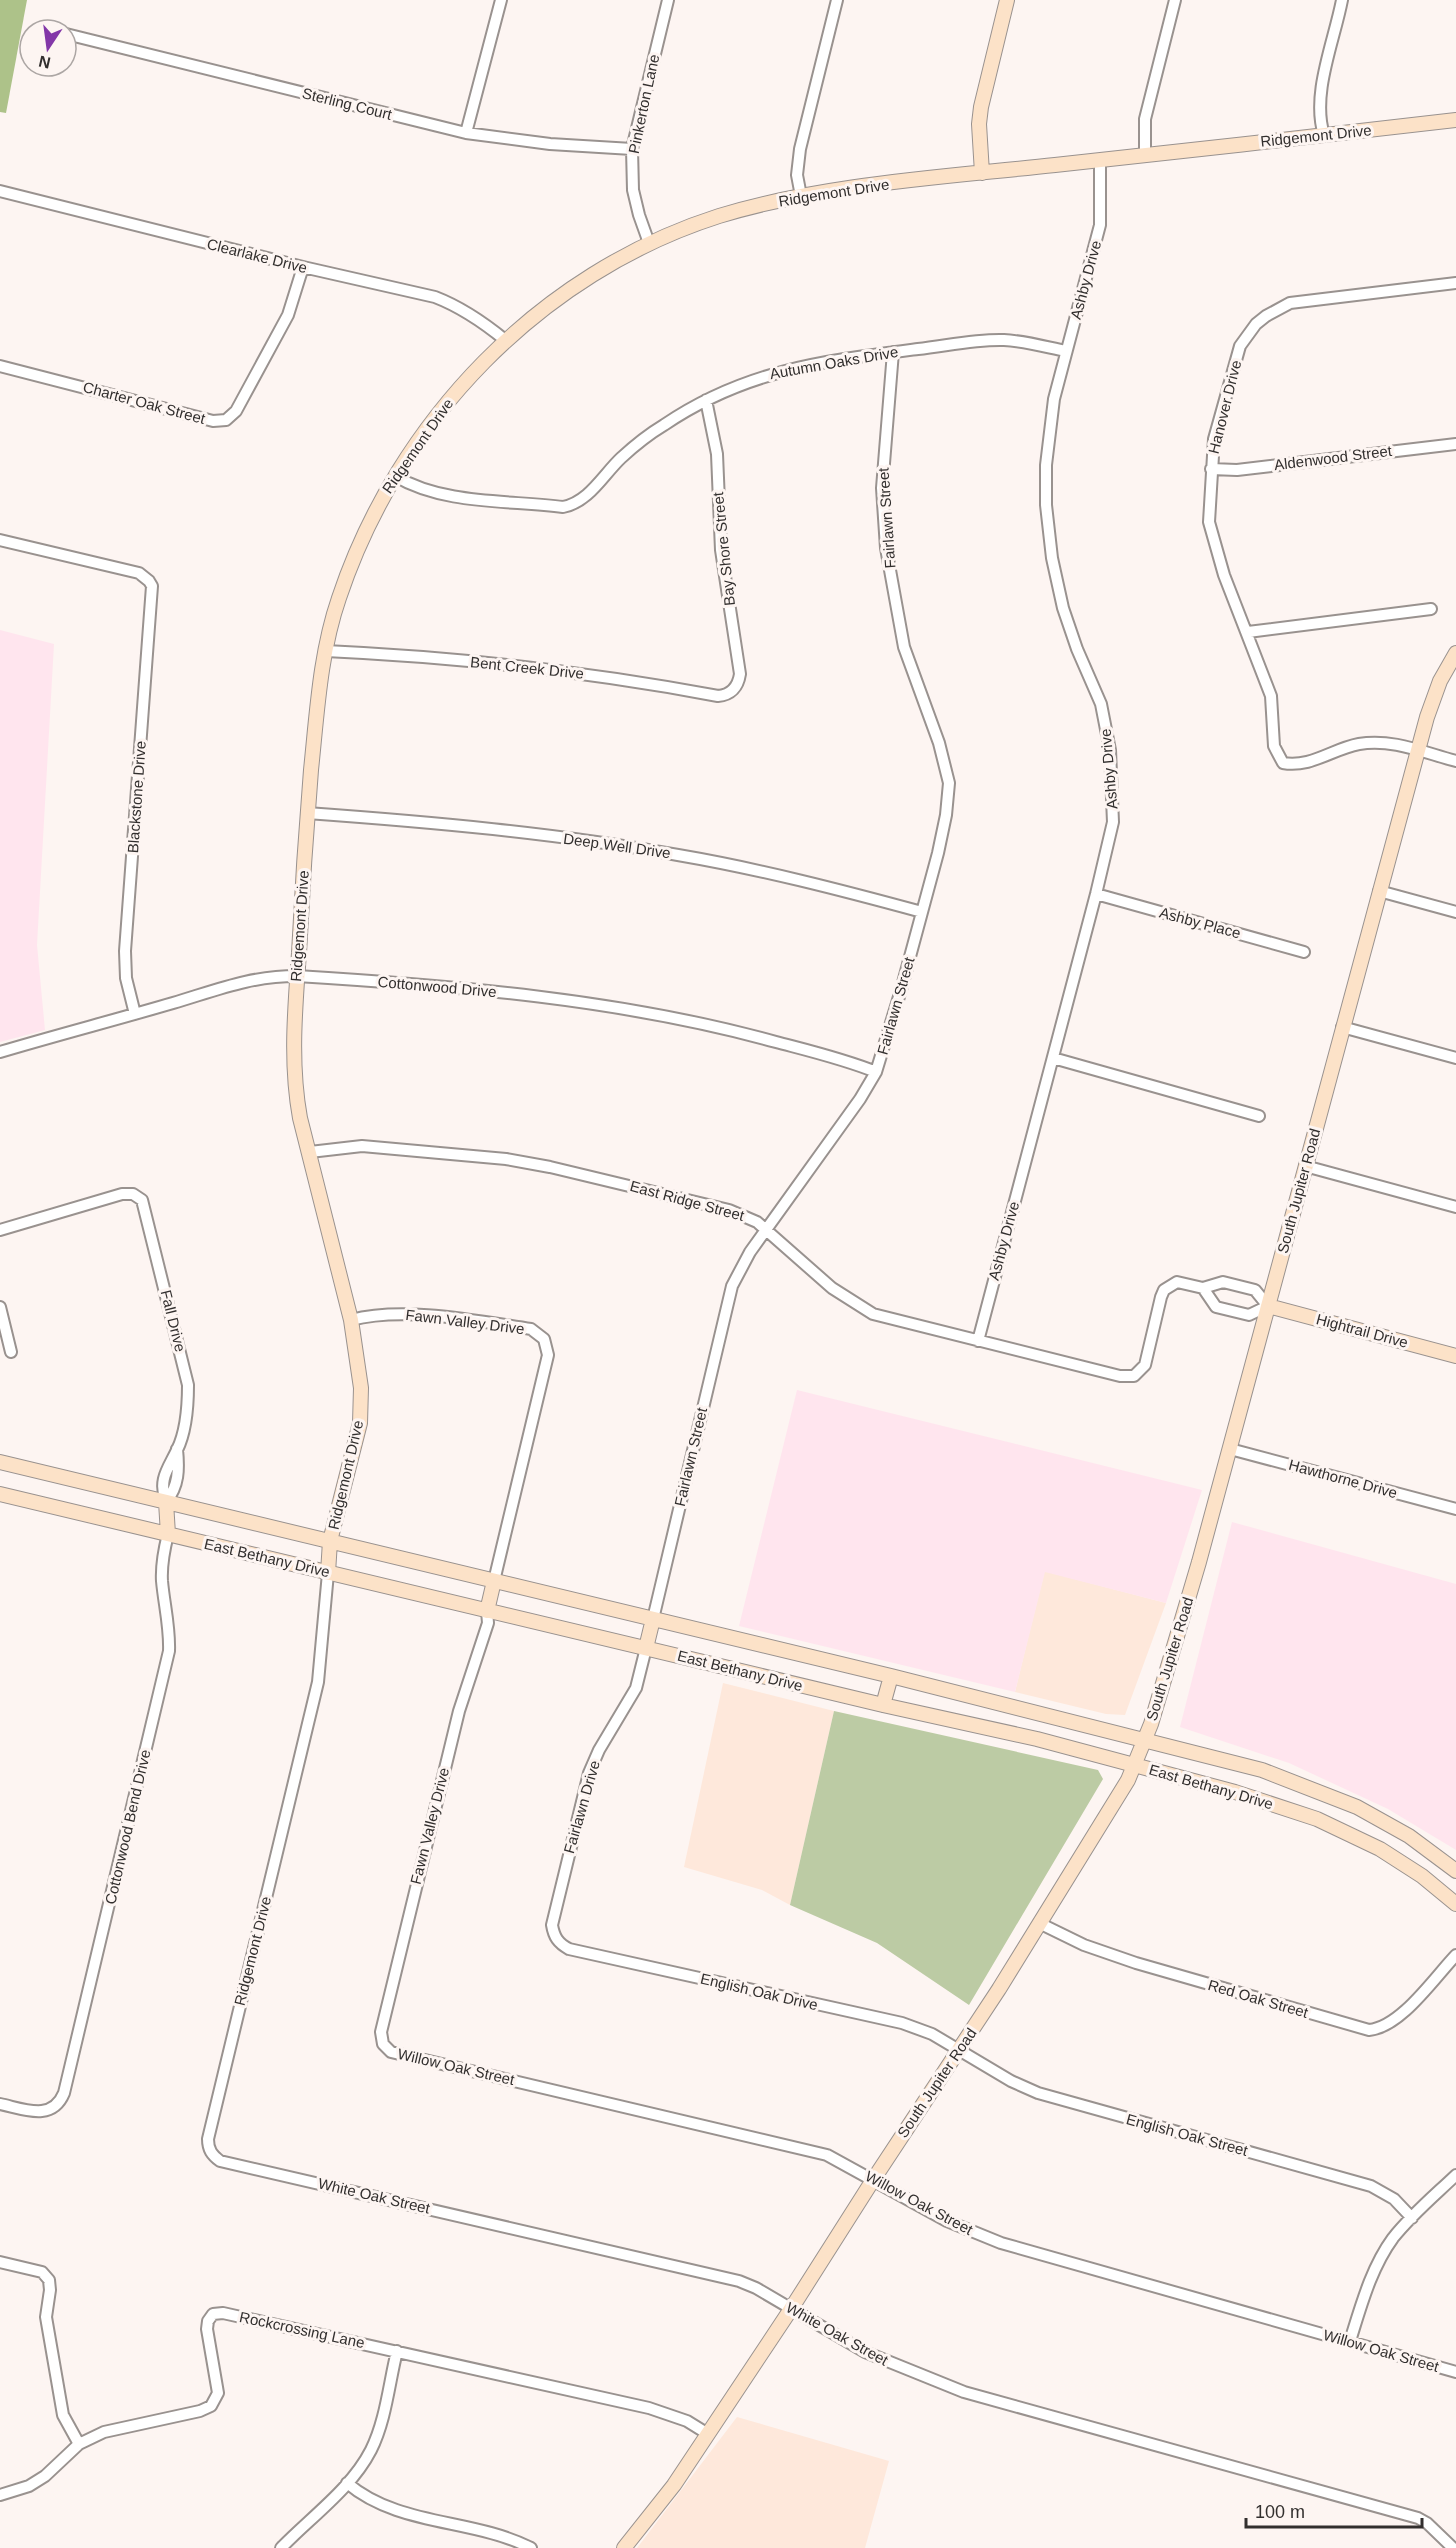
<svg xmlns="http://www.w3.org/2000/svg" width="1456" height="2548" font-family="Arial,sans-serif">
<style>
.commercial{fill:#fee8db}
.education{fill:#ffe5ee}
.green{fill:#bccba4}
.forest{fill:#adc289}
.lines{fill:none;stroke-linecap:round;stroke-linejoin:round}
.street-casing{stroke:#99928f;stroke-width:14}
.secondary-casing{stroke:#99928f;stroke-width:16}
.street{stroke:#fff;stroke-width:10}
.secondary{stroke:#fce2c8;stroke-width:14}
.labels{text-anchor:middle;stroke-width:6;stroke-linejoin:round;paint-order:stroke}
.street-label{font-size:15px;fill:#322f2e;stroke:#fdf5f2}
</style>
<rect width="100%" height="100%" fill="#fdf5f2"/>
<path class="commercial" d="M1044 1571 1166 1603 1125 1715 1106 1714 1015 1692Z
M723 1683 834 1711 790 1905 762 1890 684 1867Z
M737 2417 889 2461 865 2548H637Z"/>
<path class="education" d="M0 630 54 644 37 945 45 1030 0 1042Z
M797 1390 1202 1490 1166 1603 1045 1572 1015 1692 739 1626Z
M1232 1522 1456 1584V1850L1388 1809 1289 1763 1180 1727Z"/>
<path class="green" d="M834 1711 1098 1770 1103 1779 969 2005 877 1943 790 1905Z"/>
<path class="forest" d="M0 0H27L6 113 0 112Z"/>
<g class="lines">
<g class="street-casing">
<path id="street" d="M66 34 466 133 550 144 632 149
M466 133 501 0
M1324 135C1311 94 1334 42 1342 0
M1145 155V119L1175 0
M0 191 303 267 435 297C461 307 483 322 505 340
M801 196 797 175 800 149 837 0
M649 243 639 215 633 190 632 149 668 0
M1456 283 1290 303 1266 316 1256 324 1240 346 1214 439 1209 522 1224 575 1271 696 1274 746 1283 763C1311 768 1332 749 1359 744 1392 738 1425 753 1456 761
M0 366 213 421 226 420 236 411 288 315 303 267
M1211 469 1237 470 1456 444
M395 476C444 505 508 500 563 507 589 502 603 475 621 458 634 446 649 434 664 425 745 370 823 361 918 349 946 346 975 339 1004 340 1025 341 1046 347 1066 351
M0 540 139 573 149 581 152 586 125 951 126 978 135 1014
M1248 632 1431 609
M326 651C457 657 589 672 718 696 731 695 738 687 740 674L721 550 717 454 706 400
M307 813C431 822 556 833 678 855 760 869 841 890 922 912
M1379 891 1456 912
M1096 894 1304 952
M1342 1027 1456 1058
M0 1052C57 1035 115 1020 173 1003 217 990 250 976 297 976 458 986 621 999 776 1042 810 1051 844 1059 876 1072
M1053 1058 1259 1116
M310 1152 362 1146 506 1159 550 1167 729 1210 757 1222 832 1288 873 1314 1120 1376H1134L1145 1365 1161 1297 1164 1290 1177 1282 1203 1288 1223 1282 1255 1290 1268 1306 1249 1315 1216 1307 1203 1288
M1305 1166 1456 1207
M0 1230 122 1194H133L142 1200 188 1385C188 1405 186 1432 177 1450 168 1469 158 1479 166 1502 179 1486 179 1469 177 1449
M0 1307 11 1352
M351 1320C404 1306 477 1321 531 1329L544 1339 548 1355 494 1581
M978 1341 1096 894 1113 822 1110 750 1101 704 1077 649 1063 608 1052 558 1046 505V465L1054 399 1100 225V161
M1230 1449 1456 1509
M328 1573 318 1682 208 2139C208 2150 212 2155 220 2161L739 2281 756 2288 865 2352 964 2392 1418 2518 1427 2523 1453 2548
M487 1611 488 1623 459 1711 381 2032 383 2044 391 2052 827 2155 947 2221 1001 2243 1456 2372
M653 1619 732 1286 750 1252 860 1099 876 1072 901 990 938 853 946 815 949 783 939 743 904 647 886 548 882 488 893 352
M646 1648 636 1688 599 1750 589 1773 552 1925C554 1937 558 1943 569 1949L902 2023 932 2034 1011 2081 1038 2093 1371 2186 1394 2199 1412 2218
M1039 1923 1084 1945 1136 1963 1369 2030C1401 2027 1434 1978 1456 1955
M0 2104C24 2109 52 2122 64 2093L169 1651C170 1627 164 1604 162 1581 161 1565 164 1550 168 1534
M0 2262 42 2272 49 2280 50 2290 46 2317 63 2415 79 2444
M1350 2341C1361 2306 1371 2268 1393 2238 1411 2215 1435 2195 1456 2175
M347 2483C399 2527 472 2518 531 2548
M0 2495 29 2486 45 2476 79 2444 104 2432 200 2411 211 2406 218 2393 207 2329 208 2321 213 2314 223 2313 649 2408 687 2421 708 2434
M281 2548C311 2517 351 2489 371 2450 386 2420 389 2383 397 2351"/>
</g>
<g class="secondary-casing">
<path id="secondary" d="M982 173 979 124 981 107 1007 0
M1268 1306 1456 1356
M0 1462 891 1676 1262 1770 1357 1807 1409 1836 1456 1871
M0 1494 883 1705 1037 1739 1235 1792 1317 1819 1380 1849 1422 1876 1456 1904
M166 1502 168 1534
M328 1573 330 1541 360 1423 361 1388 351 1320 300 1118C290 1063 295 1009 299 953 302 892 306 831 311 770 317 713 320 653 339 598 398 421 540 273 719 216 823 184 946 177 1055 165 1189 151 1322 135 1456 120
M487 1611 494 1581
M646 1648 653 1619
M883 1705 891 1676
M624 2548 674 2485 791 2309 873 2180 999 1989 1128 1780 1151 1724 1199 1562 1427 717 1440 681 1456 653"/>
</g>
<use href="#street" class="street"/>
<use href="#secondary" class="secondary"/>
</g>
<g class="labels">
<g class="street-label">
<text transform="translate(347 104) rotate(14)" y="5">Sterling Court</text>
<text transform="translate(644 104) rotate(-78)" y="5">Pinkerton Lane</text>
<text transform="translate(1316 136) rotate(-6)" y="5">Ridgemont Drive</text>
<text transform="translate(834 193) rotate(-9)" y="5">Ridgemont Drive</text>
<text transform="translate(257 256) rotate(14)" y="5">Clearlake Drive</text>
<text transform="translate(1086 280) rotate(-75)" y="5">Ashby Drive</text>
<text transform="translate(834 363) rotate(-10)" y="5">Autumn Oaks Drive</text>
<text transform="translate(144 403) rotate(15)" y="5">Charter Oak Street</text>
<text transform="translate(1225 407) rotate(-76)" y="5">Hanover Drive</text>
<text transform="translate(418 446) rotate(-55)" y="5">Ridgemont Drive</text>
<text transform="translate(1333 458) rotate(-7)" y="5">Aldenwood Street</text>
<text transform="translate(887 518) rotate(-94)" y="5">Fairlawn Street</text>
<text transform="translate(724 549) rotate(-96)" y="5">Bay Shore Street</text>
<text transform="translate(527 668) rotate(6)" y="5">Bent Creek Drive</text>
<text transform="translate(1109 769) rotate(-95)" y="5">Ashby Drive</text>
<text transform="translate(137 797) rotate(-86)" y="5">Blackstone Drive</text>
<text transform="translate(617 846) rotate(8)" y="5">Deep Well Drive</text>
<text transform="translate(1200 923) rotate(15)" y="5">Ashby Place</text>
<text transform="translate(300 926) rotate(-86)" y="5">Ridgemont Drive</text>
<text transform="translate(437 987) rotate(5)" y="5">Cottonwood Drive</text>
<text transform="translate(896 1006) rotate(-74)" y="5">Fairlawn Street</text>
<text transform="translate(1299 1191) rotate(-75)" y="5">South Jupiter Road</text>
<text transform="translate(687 1201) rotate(15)" y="5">East Ridge Street</text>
<text transform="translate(1004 1241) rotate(-75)" y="5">Ashby Drive</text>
<text transform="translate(173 1321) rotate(76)" y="5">Fall Drive</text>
<text transform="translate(465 1322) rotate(7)" y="5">Fawn Valley Drive</text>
<text transform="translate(1362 1331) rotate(15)" y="5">Hightrail Drive</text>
<text transform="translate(691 1457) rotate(-77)" y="5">Fairlawn Street</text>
<text transform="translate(346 1475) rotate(-77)" y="5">Ridgemont Drive</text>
<text transform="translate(1343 1479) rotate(15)" y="5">Hawthorne Drive</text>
<text transform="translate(267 1558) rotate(13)" y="5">East Bethany Drive</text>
<text transform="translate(1170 1659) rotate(-73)" y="5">South Jupiter Road</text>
<text transform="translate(740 1671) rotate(14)" y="5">East Bethany Drive</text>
<text transform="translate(1211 1787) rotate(16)" y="5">East Bethany Drive</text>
<text transform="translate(582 1807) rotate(-74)" y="5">Fairlawn Drive</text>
<text transform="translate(430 1826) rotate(-76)" y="5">Fawn Valley Drive</text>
<text transform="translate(128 1827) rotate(-77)" y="5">Cottonwood Bend Drive</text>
<text transform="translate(253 1951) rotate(-76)" y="5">Ridgemont Drive</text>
<text transform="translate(759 1992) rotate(13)" y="5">English Oak Drive</text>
<text transform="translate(1258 1999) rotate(16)" y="5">Red Oak Street</text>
<text transform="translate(456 2067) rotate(13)" y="5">Willow Oak Street</text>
<text transform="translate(937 2083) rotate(-56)" y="5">South Jupiter Road</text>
<text transform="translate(1187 2135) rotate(15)" y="5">English Oak Street</text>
<text transform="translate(374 2196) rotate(13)" y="5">White Oak Street</text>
<text transform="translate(919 2203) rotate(28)" y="5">Willow Oak Street</text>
<text transform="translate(302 2330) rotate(12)" y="5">Rockcrossing Lane</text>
<text transform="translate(837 2334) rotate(29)" y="5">White Oak Street</text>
<text transform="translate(1381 2351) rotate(16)" y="5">Willow Oak Street</text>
</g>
</g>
<g transform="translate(48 48) rotate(193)"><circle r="28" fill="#fdf5f2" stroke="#aca6a4" stroke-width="1.5"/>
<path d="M0-4.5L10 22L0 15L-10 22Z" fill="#8337a8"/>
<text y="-9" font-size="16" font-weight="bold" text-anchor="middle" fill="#322f2e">N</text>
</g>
<path d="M1246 2518v9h176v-9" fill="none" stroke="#322f2e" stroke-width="3"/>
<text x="1255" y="2518" font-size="18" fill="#322f2e" stroke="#fdf5f2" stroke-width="4.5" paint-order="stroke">100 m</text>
</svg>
